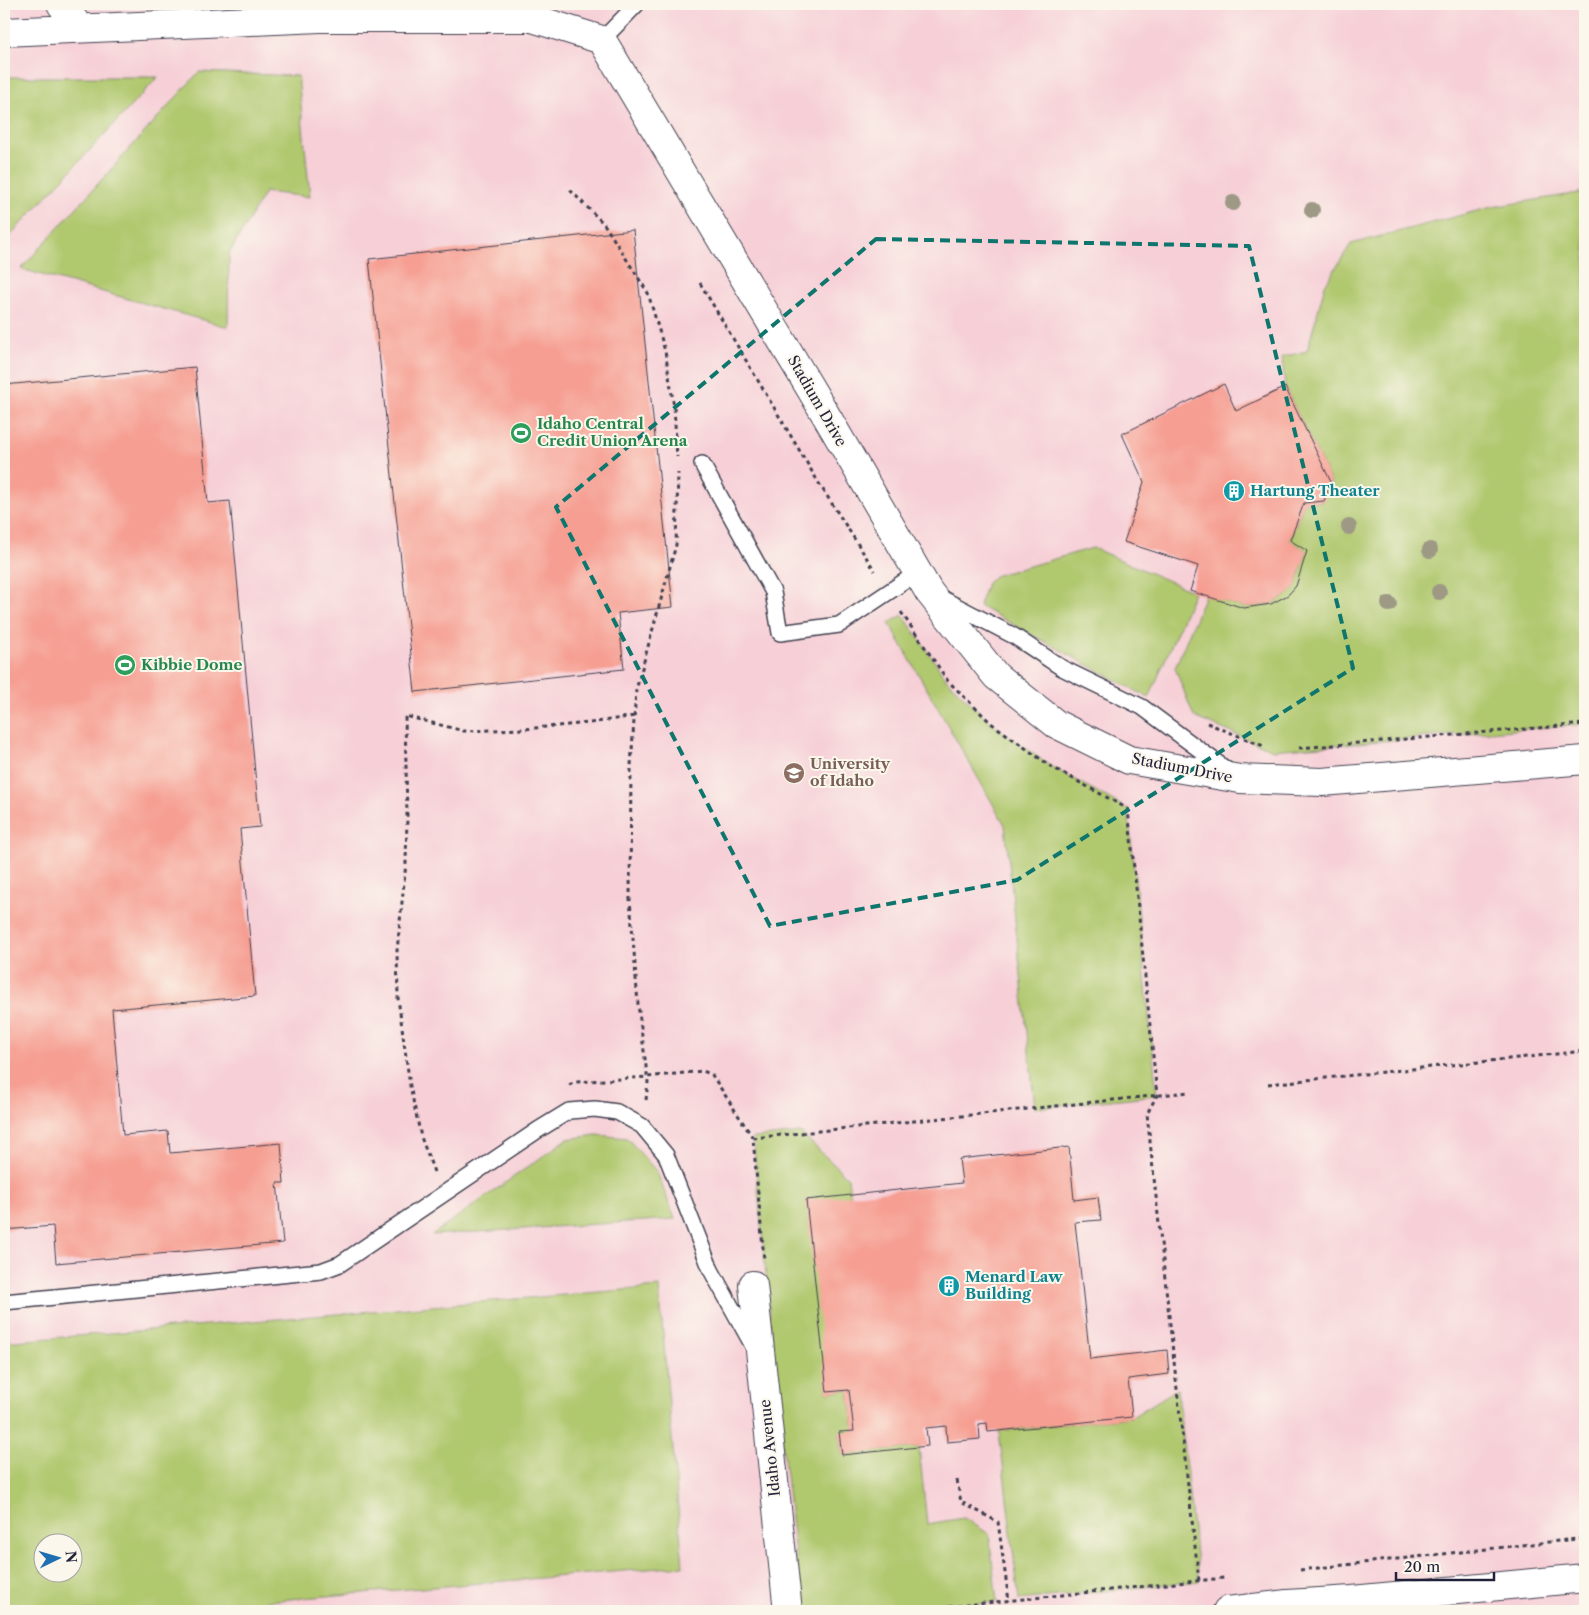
<svg xmlns="http://www.w3.org/2000/svg" width="1589" height="1615" font-family="'Libre Caslon Text',serif">
<style>
.built{fill:#f6cfd7;fill-rule:evenodd}
.green{fill:#b0c86e;stroke:#697554;fill-rule:evenodd}
.building{fill:#f69e92}
.lines{fill:none;stroke-linecap:round;stroke-linejoin:round}
.service-casing{stroke:#423f50;stroke-width:18}
.minor-casing{stroke:#423f50;stroke-width:30}
.path{stroke:#423f50;stroke-width:3;stroke-dasharray:4 4;stroke-linecap:butt}
.service{stroke:#fff;stroke-width:15}
.minor{stroke:#fff;stroke-width:28}
.tree{fill:#9d9985}
.marked{fill:none;stroke:#0f766e;stroke-width:4;stroke-dasharray:10 6;stroke-linejoin:round}
.labels{text-anchor:middle;stroke-width:4;stroke-linejoin:round;paint-order:stroke}
.street-label{font-size:15px;fill:#22223b;stroke:#fbf7ec}
.leisure-label{font-size:15px;font-weight:bold;fill:#27864d;stroke:#fbf7ec;text-anchor:start}
.culture-label{font-size:15px;font-weight:bold;fill:#0d838f;stroke:#fbf7ec;text-anchor:start}
.education-label{font-size:15px;font-weight:bold;fill:#785e54;stroke:#fbf7ec;text-anchor:start}
</style>
<rect width="100%" height="100%" fill="#fbf7ec"/>
<filter id="ink" filterUnits="userSpaceOnUse"><feTurbulence type="fractalNoise" baseFrequency=".02" numOctaves="2"/><feDisplacementMap in="SourceGraphic" scale="10" xChannelSelector="R" yChannelSelector="G"/><feConvolveMatrix kernelMatrix="1 2 1 2 8 2 1 2 1" color-interpolation-filters="sRGB"/></filter>
<filter id="wash" filterUnits="userSpaceOnUse"><feTurbulence type="fractalNoise" baseFrequency=".0096" numOctaves="4" result="noise"/><feDisplacementMap in="SourceGraphic" scale="20" xChannelSelector="R" yChannelSelector="G"/><feGaussianBlur stdDeviation="1.12" result="paint"/><feColorMatrix in="noise" values="0 0 0 0 0 0 0 0 0 0 0 0 0 0 0 0 0 1.4 0 .05"/><feComposite in="paint" operator="in"/></filter>
<g filter="url(#wash)">
<rect width="100%" height="100%" fill="#f6e3ca"/>
<path class="built" d="M4 4H1585V1611H4ZM42 1542H72V1572H42Z"/>
<path class="green" d="M199 72 298 76 310 197 265 192 229 254 228 327 21 269Z
M4 77H158L4 242Z
M1585 192V724L1273 750 1194 717 1175 668 1205 595 1244 608 1271 604 1288 595 1296 586 1307 551 1290 540 1304 503 1324 501 1331 482 1285 387 1282 357 1307 351 1325 285 1351 244 1492 207Z
M1093 548 1194 592 1149 698 979 606 987 583 994 576Z
M903 615 948 681 991 723 1050 766 1128 809 1157 1095 1035 1108 1005 825 889 623Z
M801 1133 848 1178 850 1196 827 1392 849 1390 854 1431 839 1433 842 1455 919 1447 927 1524 964 1518 989 1534 997 1602 909 1611H805L800 1596 780 1424 753 1138Z
M597 1135 627 1138 657 1172 675 1219 432 1235 567 1139Z
M659 1287 683 1566 267 1601 259 1611H4V1342ZM42 1542H72V1572H42Z
M1177 1389 1199 1581 1019 1600 999 1431 1132 1417Z"/>
<g id="blocks">
<path class="building" d="M633 230 673 607 618 613 624 669 415 692 369 259Z
M195 367 208 503 230 501 260 827 240 829 255 996 112 1009 123 1135 168 1131 170 1153 281 1143 284 1183H277L283 1243 56 1263 53 1226 4 1230V385Z
M1224 384 1236 411 1285 387 1331 482 1324 501 1304 503 1290 540 1307 551 1296 586 1288 595 1271 604 1244 608 1190 591 1198 566 1124 542 1144 482 1122 434Z
M1069 1147 1074 1200 1098 1197 1101 1220 1075 1222 1090 1359 1167 1350 1169 1374 1128 1379 1132 1417 988 1432 987 1423 979 1424 980 1439 947 1442 946 1426 926 1428 928 1446 842 1455 839 1432 854 1431 849 1390 827 1392 806 1200 962 1183 959 1159Z"/>
</g>
</g>
<g filter="url(#ink)">
<use href="#blocks" fill-opacity="0" stroke="#423f50" stroke-width="1"/>
<g class="lines">
<g class="service-casing">
<path id="service" d="M602 40 637 4
M702 464 773 592 780 633 839 625 917 573
M941 598 1014 636 1062 668 1142 707 1231 773
M4 1302 321 1271 340 1264 538 1130 569 1111 595 1109 617 1112 642 1126 666 1155 711 1270 753 1346"/>
</g>
<g class="minor-casing">
<path id="minor" d="M61 4 80 28
M4 32 320 18H532L602 40 813 393 929 592 996 676 1056 724 1129 760 1240 779 1322 782 1585 760
M753 1285 788 1611
M1227 1611 1287 1604 1352 1600 1585 1578"/>
</g>
<path class="path" d="M570 190 604 224 648 293 665 351 674 407 677 457
M700 283 820 485 875 571
M901 612 948 681 991 723 1050 766 1128 809 1157 1095 1147 1114 1177 1389 1199 1581
M1207 723 1266 747
M1299 748 1585 724
M1268 1084 1585 1051
M569 1085 576 1082 647 1077 703 1071 712 1075 753 1138 764 1259
M646 1100 648 1082 638 1004 630 899 631 766 636 690 676 545 678 473
M753 1138 1189 1092
M434 1172 421 1137 410 1086 398 998 397 951 406 863 407 816 405 716 464 731 524 729 590 723 635 716
M957 1480 961 1502 998 1522 1009 1601
M1300 1570 1585 1538
M909 1611 1224 1578"/>
<use href="#service" class="service"/>
<use href="#minor" class="minor"/>
</g>
<g class="tree">
<circle cx="1233" cy="203" r="8"/>
<circle cx="1312" cy="210" r="8"/>
<circle cx="1349" cy="527" r="8"/>
<circle cx="1430" cy="550" r="8"/>
<circle cx="1439" cy="592" r="8"/>
<circle cx="1389" cy="604" r="8"/>
</g>
</g>
<path class="marked" d="M876 239 1249 246 1353 668 1017 880 770 926 556 507Z"/>
<defs>
<g id="stadium-disc" transform="scale(1.125)"><circle r="9.5" fill="#2e9e5b" stroke="#fbf7ec"/><path d="M0-5a6.5 5 0 1 0 0 10a6.5 5 0 1 0 0-10ZM-3.5-1.8h7v3.6h-7Z" fill="#fff"/></g>
<g id="building-disc" transform="scale(1.125)"><circle r="9.5" fill="#0f9aa8" stroke="#fbf7ec"/><path d="M-4-6H4V6H1V3H-1V6H-4ZM-2.5-4.3h1.7v1.8h-1.7ZM.8-4.3h1.7v1.8H.8ZM-2.5-1h1.7V.8h-1.7ZM.8-1h1.7V.8H.8Z" fill="#fff"/></g>
<g id="university-disc" transform="scale(1.125)"><circle r="9.5" fill="#8d6e63" stroke="#fbf7ec"/><path d="M0-5L7-2L0 1L-7-2ZM-4 1L0 2.5L4 1V4Q0 6-4 4Z" fill="#fff"/></g>
</defs>
<g fill-rule="evenodd">
<use href="#stadium-disc" x="521" y="433"/>
<use href="#building-disc" x="1234" y="491"/>
<use href="#stadium-disc" x="125" y="665"/>
<use href="#university-disc" x="794" y="773"/>
<use href="#building-disc" x="949" y="1286"/>
</g>
<g class="labels">
<g class="street-label">
<text transform="translate(817 401) rotate(60)" y="5">Stadium Drive</text>
<text transform="translate(1182 768) rotate(11)" y="5">Stadium Drive</text>
<text transform="translate(770 1448) rotate(-96)" y="5">Idaho Avenue</text>
</g>
<g class="leisure-label">
<text x="537" y="429">Idaho Central<tspan x="537" dy="17">Credit Union Arena</tspan></text>
<text x="141" y="670">Kibbie Dome</text>
</g>
<g class="culture-label">
<text x="1250" y="496">Hartung Theater</text>
<text x="965" y="1282">Menard Law<tspan x="965" dy="17">Building</tspan></text>
</g>
<g class="education-label">
<text x="810" y="769">University<tspan x="810" dy="17">of Idaho</tspan></text>
</g>
</g>
<rect width="1589" height="1615" fill="none" stroke="#fbf7ec" stroke-width="20"/>
<g transform="translate(58 1558) rotate(85)"><circle r="24" fill="#fbf7ec" stroke="#a4a2a5"/>
<path d="M0-4L9 19L0 12L-9 19Z" fill="#1f6fb2"/>
<text y="-8" font-size="14" font-weight="bold" text-anchor="middle" fill="#22223b">N</text>
</g>
<path d="M1396 1572v8h98v-8" fill="none" stroke="#22223b" stroke-width="2.5"/>
<text x="1404" y="1572" font-size="15" fill="#22223b" stroke="#fbf7ec" stroke-width="4" paint-order="stroke">20 m</text>
</svg>
